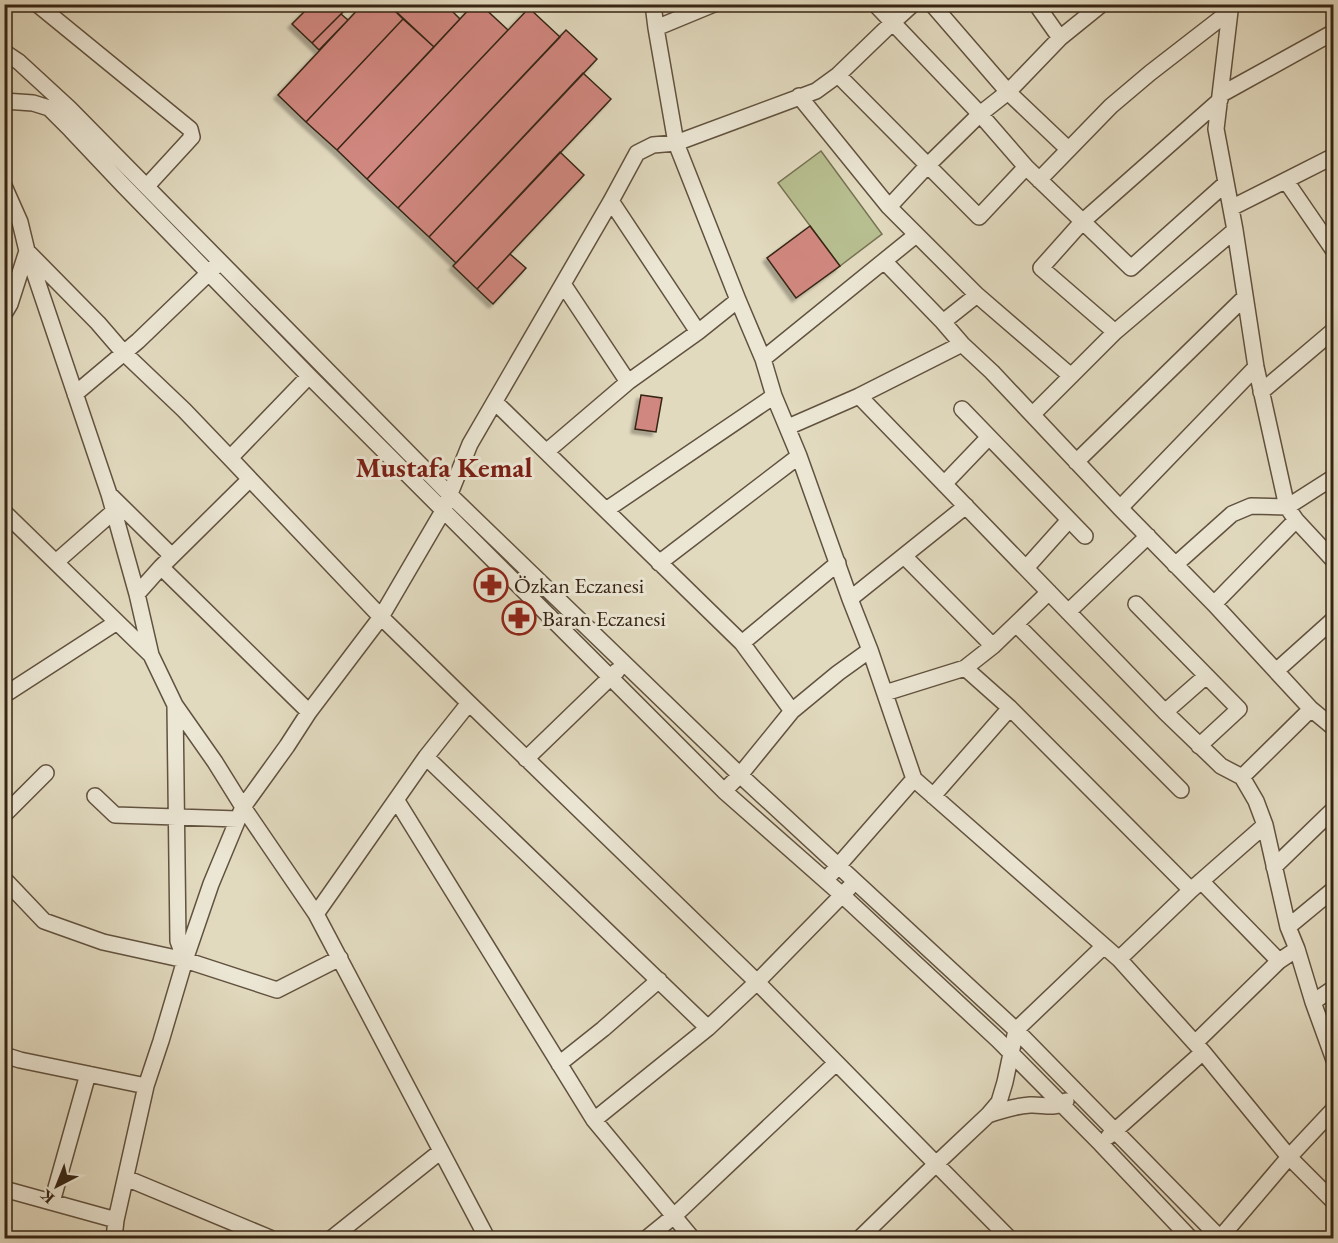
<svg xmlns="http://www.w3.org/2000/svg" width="1338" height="1243" font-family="'EB Garamond',serif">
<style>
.green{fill:#b7be8f;stroke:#767252;stroke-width:1.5}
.building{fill:#d0877f;stroke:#362514;stroke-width:1.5;filter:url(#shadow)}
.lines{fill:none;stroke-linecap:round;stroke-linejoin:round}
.minor-casing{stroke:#61523f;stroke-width:18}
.minor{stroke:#ece7d5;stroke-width:15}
.labels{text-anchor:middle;stroke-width:6;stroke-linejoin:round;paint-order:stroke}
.poi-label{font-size:22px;fill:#362514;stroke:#ece7d5;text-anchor:start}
.district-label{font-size:28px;font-weight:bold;fill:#7a1f14;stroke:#ece7d5}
</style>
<defs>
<filter id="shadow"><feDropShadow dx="-4" dy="4" stdDeviation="1.5" flood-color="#0004"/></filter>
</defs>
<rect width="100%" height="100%" fill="#e2dabf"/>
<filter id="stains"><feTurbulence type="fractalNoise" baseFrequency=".00333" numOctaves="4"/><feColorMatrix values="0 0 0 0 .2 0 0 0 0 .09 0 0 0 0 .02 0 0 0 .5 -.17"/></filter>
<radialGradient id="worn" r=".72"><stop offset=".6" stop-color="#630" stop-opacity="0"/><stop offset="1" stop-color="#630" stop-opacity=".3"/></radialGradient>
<path class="green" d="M821 151 882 234 840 266 778 183Z"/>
<path class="building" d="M312 4H347L349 6 312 43 292 24Z
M363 4H388L403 19 306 122 278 95Z
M388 4H445L460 19 434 47Z
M474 4H480L508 30 367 179 337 150Z
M529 8 560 37 398 208 367 179Z
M341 14 348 20 319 50 312 43Z
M403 19 434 47 337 150 306 122Z
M566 30 597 59 429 237 398 208Z
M583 73 611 99 456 263 429 237Z
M560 152 584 175 477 289 453 266Z
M810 226 840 266 796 298 767 258Z
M510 254 526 268 493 304 477 289Z
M641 395 662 398 656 432 635 429Z"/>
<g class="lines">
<g class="minor-casing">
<path id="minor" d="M37 4 190 129 192 137 147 186
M653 4 656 28 676 143 738 300 763 359 774 396 799 456 850 599 870 650 914 779
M875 4 980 114 1026 167 1131 268 1226 183
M932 4 1008 92 1068 149
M1036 4 1060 38
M1230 11 1216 129 1235 230 1256 367 1287 507 1296 520 1334 561
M656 28 714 4
M4 52 19 62 69 108 450 495 740 775 1016 1030 1220 1238
M838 75 979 217 1026 167
M1220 95 1334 32
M799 96 889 207 977 295 943 322
M4 101 33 103 49 108 71 130 123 185 309 376 724 791 842 895 998 1040 1101 1144 1190 1238
M1039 180 1111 106 1150 73 1230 11 1231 6
M1286 181 1334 251
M4 186 20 222 27 251 109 494 137 594 151 655 175 705 215 762 243 807 316 914 487 1238
M611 201 698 332
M889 207 927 166 980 114 1008 92 1060 38 1102 4
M1231 208 1334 156
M884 261 943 322 962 344 992 372 1120 508 1214 604 1311 709 1334 728
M563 284 628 382
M977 295 1071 376
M4 314 10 304 27 251 98 323 123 352 184 410 230 458 381 617 469 703 757 982 1009 1238
M1115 332 1041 268 1082 222 1220 100
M763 359 916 235
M1261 392 1334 330
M75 394 138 341 215 267
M859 396 1165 712 1221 766 1242 777 1256 801 1265 825 1288 927 1297 949 1279 961 1195 1043
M495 402 742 643 792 711
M962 409 1085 536
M1033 414 1115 332 1235 230
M788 427 859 396 962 344
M546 452 628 382 698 332 738 300
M230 458 309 376
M1076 462 1245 297
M944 484 989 437
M110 495 172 556
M1120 508 1256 367
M606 510 774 396
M4 512 151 655
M904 556 993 646
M56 562 114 511
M659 563 799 456
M1175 565 1232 514 1251 506 1287 507 1334 477
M161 567 309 712
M1026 568 1069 520
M137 594 161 567 250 479
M850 599 966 506
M1136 604 1239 709 1199 746
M1214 604 1296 520
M1068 612 1148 536
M1016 624 1181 790
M742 643 838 563
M965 668 1010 708 1191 890
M1276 671 1334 619
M4 693 9 692 117 622
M885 693 965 668 993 646 1049 592
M175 705 178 941 185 960
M1165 712 1206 676
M426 757 708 1028
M526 759 617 671
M1242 777 1311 709
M724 791 740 775 792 711 838 673 870 650
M95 796 115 815 238 819
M933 796 1010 708
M397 801 594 1120 692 1238
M4 815 46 773
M1274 867 1334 809
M831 874 914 779 1119 959 1203 1052 1289 1157 1334 1202
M4 879 44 921 103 942 185 960 277 990 340 958
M1201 881 1279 961
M316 914 426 757 469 703
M1288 927 1334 889
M1297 949 1313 1002 1334 1060
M1119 959 1191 890 1265 825
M1313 1002 1334 988
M4 1055 20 1060 146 1086
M559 1064 603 1029 659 980
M988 1115C1002 1110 1015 1106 1030 1105 1042 1104 1056 1110 1066 1101
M594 1120 708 1028 757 982 849 888
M1109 1136 1203 1052
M126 1178 270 1238
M4 1189 116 1220
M52 1202 88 1074
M114 1238 116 1220 146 1086 161 1041 185 960 211 884 243 807 287 746 309 712 381 617 443 511 470 444 611 201 637 153 653 145 676 143 816 91 838 75 892 23 913 4
M332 1238 441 1151
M647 1238 674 1216 836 1063
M860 1238 936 1164 988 1115 999 1102 1005 1082 1016 1030 1104 946
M1220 1238 1289 1157 1334 1109"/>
</g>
<use href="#minor" class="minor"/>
</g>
<defs>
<g id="pharmacy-ring" transform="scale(1.725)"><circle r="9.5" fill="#ece7d5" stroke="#8f2418" stroke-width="1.5"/><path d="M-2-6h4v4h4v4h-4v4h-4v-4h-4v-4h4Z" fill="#8f2418"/></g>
</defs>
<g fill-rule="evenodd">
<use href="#pharmacy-ring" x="491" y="585"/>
<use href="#pharmacy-ring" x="519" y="618"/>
</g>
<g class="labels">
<g class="poi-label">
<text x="514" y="593">Özkan Eczanesi</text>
<text x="542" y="626">Baran Eczanesi</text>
</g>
<g class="district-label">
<text x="444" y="477">Mustafa Kemal</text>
</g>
</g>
<rect width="1338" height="1243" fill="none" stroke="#e2dabf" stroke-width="24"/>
<rect x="6" y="6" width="1326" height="1231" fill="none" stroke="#362514" stroke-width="3"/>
<rect x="12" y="12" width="1314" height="1219" fill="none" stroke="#362514" stroke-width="1.5"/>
<g transform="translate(57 1186) rotate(222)" stroke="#ece7d5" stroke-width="4.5" paint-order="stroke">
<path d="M0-4.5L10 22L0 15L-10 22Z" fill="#362514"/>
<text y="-9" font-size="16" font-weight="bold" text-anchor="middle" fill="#362514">K</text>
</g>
<rect width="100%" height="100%" filter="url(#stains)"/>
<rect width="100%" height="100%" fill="url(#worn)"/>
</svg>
